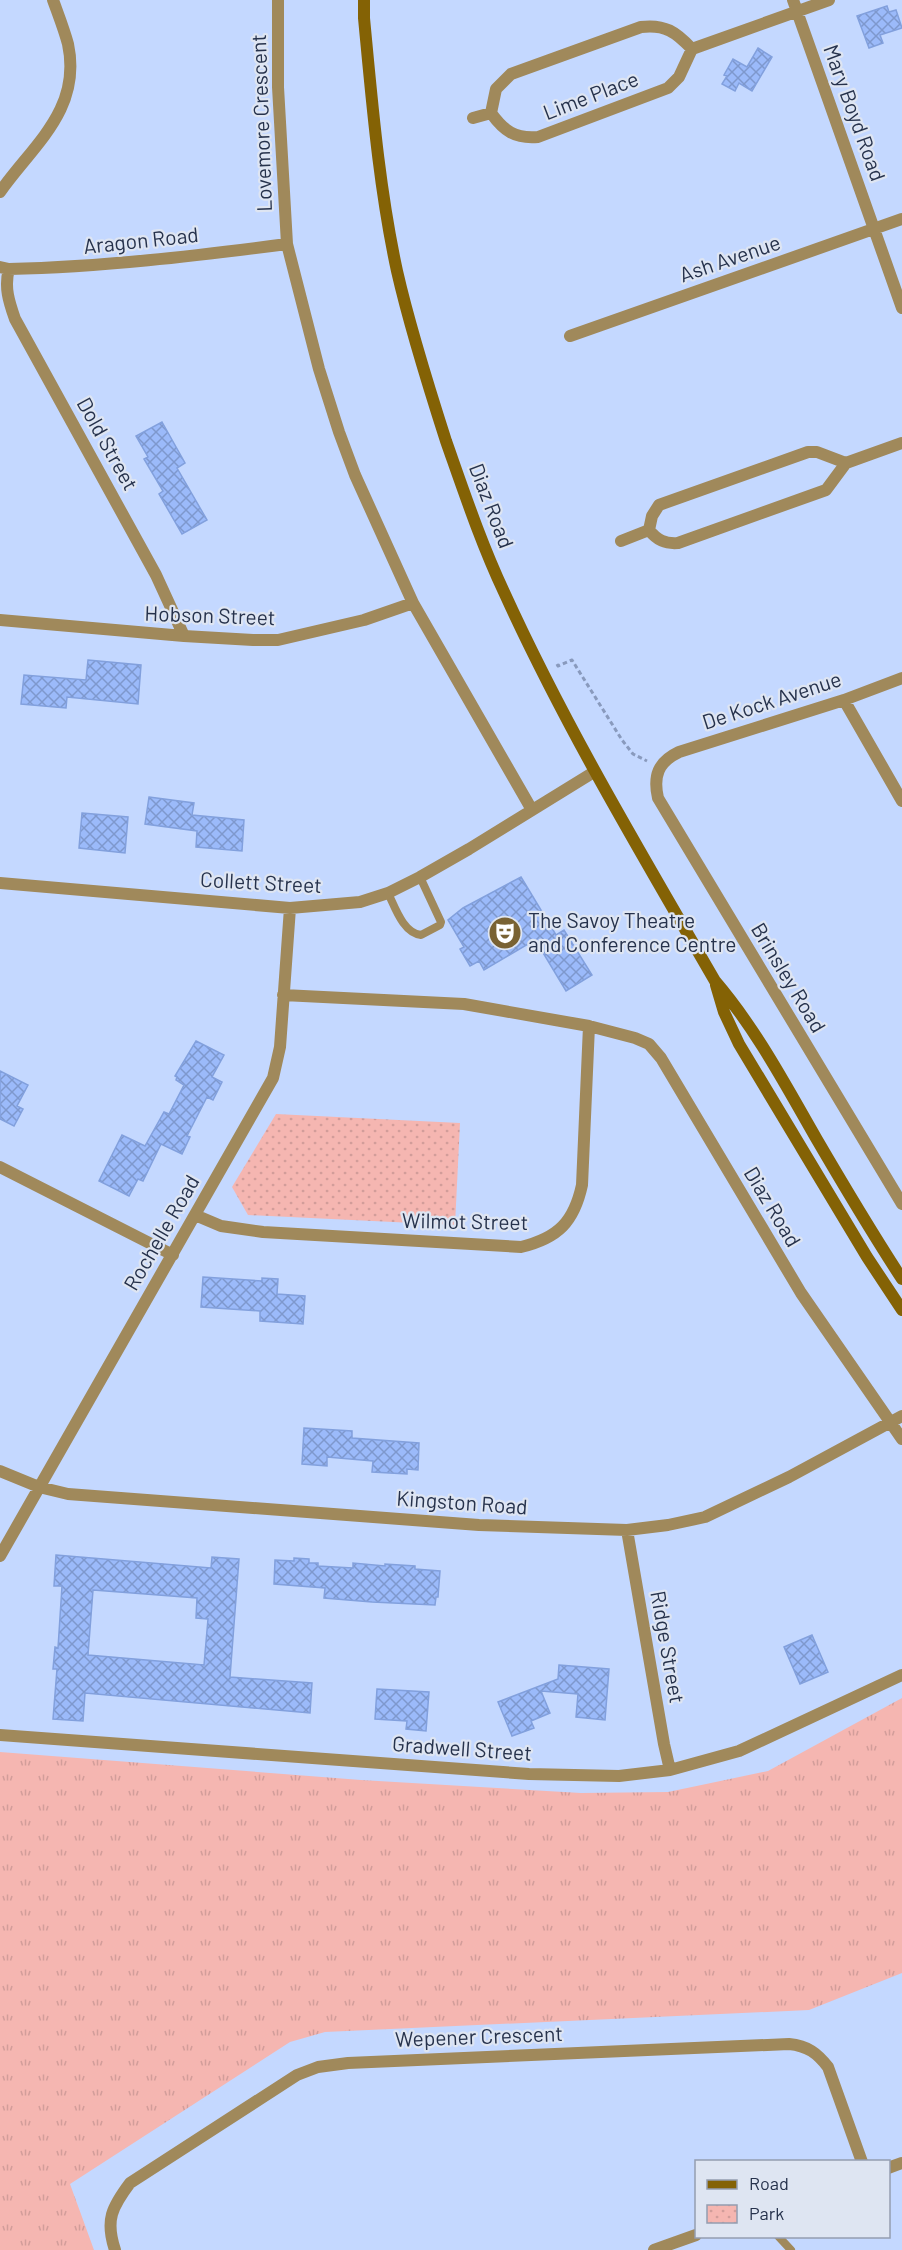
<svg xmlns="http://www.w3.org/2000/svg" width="902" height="2250" font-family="Barlow,sans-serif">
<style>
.grass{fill:url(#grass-tufts)}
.park{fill:url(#park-dots)}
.building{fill:url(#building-cross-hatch);stroke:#82a0dd;stroke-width:1.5;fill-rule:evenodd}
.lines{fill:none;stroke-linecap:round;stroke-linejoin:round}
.path{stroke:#899abd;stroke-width:3;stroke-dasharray:4.5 3;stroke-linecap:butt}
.lane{stroke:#a0895b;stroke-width:8}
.street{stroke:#a0895b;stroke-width:12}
.secondary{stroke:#846205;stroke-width:12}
.labels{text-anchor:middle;stroke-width:4.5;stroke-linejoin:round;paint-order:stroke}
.street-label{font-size:21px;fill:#26324c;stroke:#dee5f2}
.poi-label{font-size:21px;fill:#26324c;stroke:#dee5f2;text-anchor:start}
</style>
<defs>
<pattern id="grass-tufts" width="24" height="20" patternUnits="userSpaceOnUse" patternTransform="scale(1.5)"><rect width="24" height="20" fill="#f5b6b1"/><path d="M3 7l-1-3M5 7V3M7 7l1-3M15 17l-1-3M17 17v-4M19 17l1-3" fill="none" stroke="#d29d9a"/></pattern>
<pattern id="park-dots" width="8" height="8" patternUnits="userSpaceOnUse" patternTransform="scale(1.5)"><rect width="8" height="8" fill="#f5b6b1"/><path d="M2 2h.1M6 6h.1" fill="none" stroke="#d29d9a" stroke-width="1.8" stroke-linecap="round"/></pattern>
<pattern id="building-cross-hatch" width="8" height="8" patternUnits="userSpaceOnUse" patternTransform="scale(1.5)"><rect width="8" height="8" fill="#9bbafa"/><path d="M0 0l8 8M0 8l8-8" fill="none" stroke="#7e98cd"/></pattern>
</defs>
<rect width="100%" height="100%" fill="#c4d8ff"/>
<path class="grass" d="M902 1698V1973L809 2010 325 2032 290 2042 70 2184 94 2250H0V1752L361 1780 581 1793 668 1792 768 1771Z"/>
<path class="park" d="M276 1114 460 1123 455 1225 248 1215 232 1187Z"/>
<path class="building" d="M887 6 889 12 896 10 902 28 880 35 883 43 869 48 857 16Z
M758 48 772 57 752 91 739 83 735 91 722 84 727 76 724 75 733 59 747 67Z
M162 422 185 463 177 468 207 520 182 534 159 494 163 491 144 459 148 457 136 436Z
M88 660 141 665 138 704 67 697 66 708 21 704 24 675 86 680Z
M149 797 194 803 192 815 244 820 242 851 196 847 197 831 145 824Z
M82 813 128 817 125 853 79 848Z
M521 877 556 935 564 930 592 975 566 991 542 951 540 953 533 941 484 970 479 961 470 966 460 949 464 947 448 920 463 908Z
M196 1041 224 1055 212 1077 222 1082 213 1100 207 1097 187 1136 190 1137 182 1154 161 1144 143 1181 138 1179 129 1196 99 1181 122 1135 145 1146 164 1112 169 1114 184 1085 176 1080 177 1077 175 1076Z
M0 1071 28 1085 17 1106 23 1109 14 1126 0 1119Z
M203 1277 262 1281V1278L278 1279 277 1294 305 1296 303 1324 260 1321V1311L201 1307Z
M304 1428 352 1431V1438L419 1443 418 1470 407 1469V1474L372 1472 373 1461 327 1457V1466L302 1464Z
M56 1555 211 1568 212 1557 239 1559 230 1677 312 1683 310 1713 85 1693 83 1721 53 1719 57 1669H53L55 1647 58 1648 62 1586H54ZM93 1590 197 1598 196 1618 208 1619 204 1665 88 1655Z
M294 1558 309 1559V1563H318V1566L353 1568V1563L385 1566V1564L415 1566V1569L440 1571 438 1597H436L435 1605 372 1602 324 1598 325 1588 274 1584 275 1560 294 1561Z
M812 1635 828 1672 800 1684 784 1647Z
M559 1665 609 1669 605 1720 576 1717 578 1694 541 1691 550 1713 531 1721 534 1728 512 1736 498 1702 558 1679Z
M377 1689 429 1692 426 1731 406 1729 407 1721 375 1719Z"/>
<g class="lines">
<path class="path" d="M557 664 558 666 572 660 622 740 633 754 647 761"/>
<path class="lane" d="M388 893C395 907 403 933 421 935L440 925 441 922 420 877
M778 2236 791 2250"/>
<path class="street" d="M278 0V87L287 244 319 369 339 432 355 475 413 603 532 810
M793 0 902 308
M692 49C676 32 665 24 641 27L511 74 496 89 491 113C504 131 515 139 538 137L668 88 679 77 692 49 829 0
M473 118 491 113
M0 192C33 145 82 110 68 44 64 29 58 14 53 0
M0 267 9 269C102 267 194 256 287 244
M9 269C4 287 9 302 15 319L156 575 184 636
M570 336 902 219
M649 530C657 540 665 544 678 543L826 490 846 463 902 443
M649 530 652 516 659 505 808 452H817L846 463
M621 541 649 530
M0 620 184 636 253 640H278L364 620 413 603
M902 678 844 700 679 752C658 762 653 776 658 798L902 1204
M844 700 902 801
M0 883 290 908 360 902 388 893 420 877 469 849 594 772
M283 995 464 1004 589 1026 635 1038 649 1044 661 1058 801 1293 902 1439
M0 1167 173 1255
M195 1215 221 1226 263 1232 521 1247C558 1238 574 1222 582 1185L589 1026
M0 1471 39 1487 68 1494 479 1525 627 1530 668 1525 705 1517 789 1477 902 1416
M627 1530 664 1744 670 1770
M0 1556 273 1078 280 1047 290 908
M0 1735 529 1774 619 1776 670 1770 739 1751 902 1675
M888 2168 902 2163
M115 2250C105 2220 112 2207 130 2183L297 2075 318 2067 348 2063 789 2044C808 2046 817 2053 828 2067L862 2162
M654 2250 696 2235"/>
<path class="secondary" d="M364 0V18C372 102 379 188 397 271 410 328 428 385 446 441 464 492 481 543 504 592 565 726 641 853 715 981 756 1029 785 1084 816 1138 844 1186 872 1233 902 1279
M716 985 724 1012 739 1044 867 1257 902 1310"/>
</g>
<defs>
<g id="theatre-disc" transform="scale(1.725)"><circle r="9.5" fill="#796233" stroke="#dee5f2"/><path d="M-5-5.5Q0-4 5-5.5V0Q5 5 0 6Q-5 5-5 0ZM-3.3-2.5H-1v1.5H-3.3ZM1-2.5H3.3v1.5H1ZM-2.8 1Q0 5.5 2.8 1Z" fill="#fff"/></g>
</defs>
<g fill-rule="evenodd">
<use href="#theatre-disc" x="505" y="933"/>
</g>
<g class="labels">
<g class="street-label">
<text transform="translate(591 96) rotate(-21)" y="7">Lime Place</text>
<text transform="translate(854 113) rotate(70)" y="7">Mary Boyd Road</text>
<text transform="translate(262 123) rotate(-92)" y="7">Lovemore Crescent</text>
<text transform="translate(141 241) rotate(-6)" y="7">Aragon Road</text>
<text transform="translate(730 259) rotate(-19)" y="7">Ash Avenue</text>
<text transform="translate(107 444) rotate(61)" y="7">Dold Street</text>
<text transform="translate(491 506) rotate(69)" y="7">Diaz Road</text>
<text transform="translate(210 616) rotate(2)" y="7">Hobson Street</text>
<text transform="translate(772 701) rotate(-18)" y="7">De Kock Avenue</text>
<text transform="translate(261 883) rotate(3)" y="7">Collett Street</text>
<text transform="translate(788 978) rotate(59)" y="7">Brinsley Road</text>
<text transform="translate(772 1207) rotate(59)" y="7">Diaz Road</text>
<text transform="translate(465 1222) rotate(1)" y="7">Wilmot Street</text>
<text transform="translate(162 1233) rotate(-60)" y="7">Rochelle Road</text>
<text transform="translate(462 1503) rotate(4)" y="7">Kingston Road</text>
<text transform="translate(667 1647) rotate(80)" y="7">Ridge Street</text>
<text transform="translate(462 1749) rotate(4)" y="7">Gradwell Street</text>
<text transform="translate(479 2037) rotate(-2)" y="7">Wepener Crescent</text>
</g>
<g class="poi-label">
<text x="528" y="928">The Savoy Theatre<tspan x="528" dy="24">and Conference Centre</tspan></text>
</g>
</g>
<rect x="695" y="2160" width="195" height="78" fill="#dee5f2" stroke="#949db0" stroke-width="1.5"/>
<rect x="707" y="2180" width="30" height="9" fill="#846205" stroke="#949db0" stroke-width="1.5"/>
<text x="749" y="2190" font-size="18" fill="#26324c">Road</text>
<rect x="707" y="2205" width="30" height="18" fill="url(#park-dots)" stroke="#949db0" stroke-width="1.5"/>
<text x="749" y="2220" font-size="18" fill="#26324c">Park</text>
</svg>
